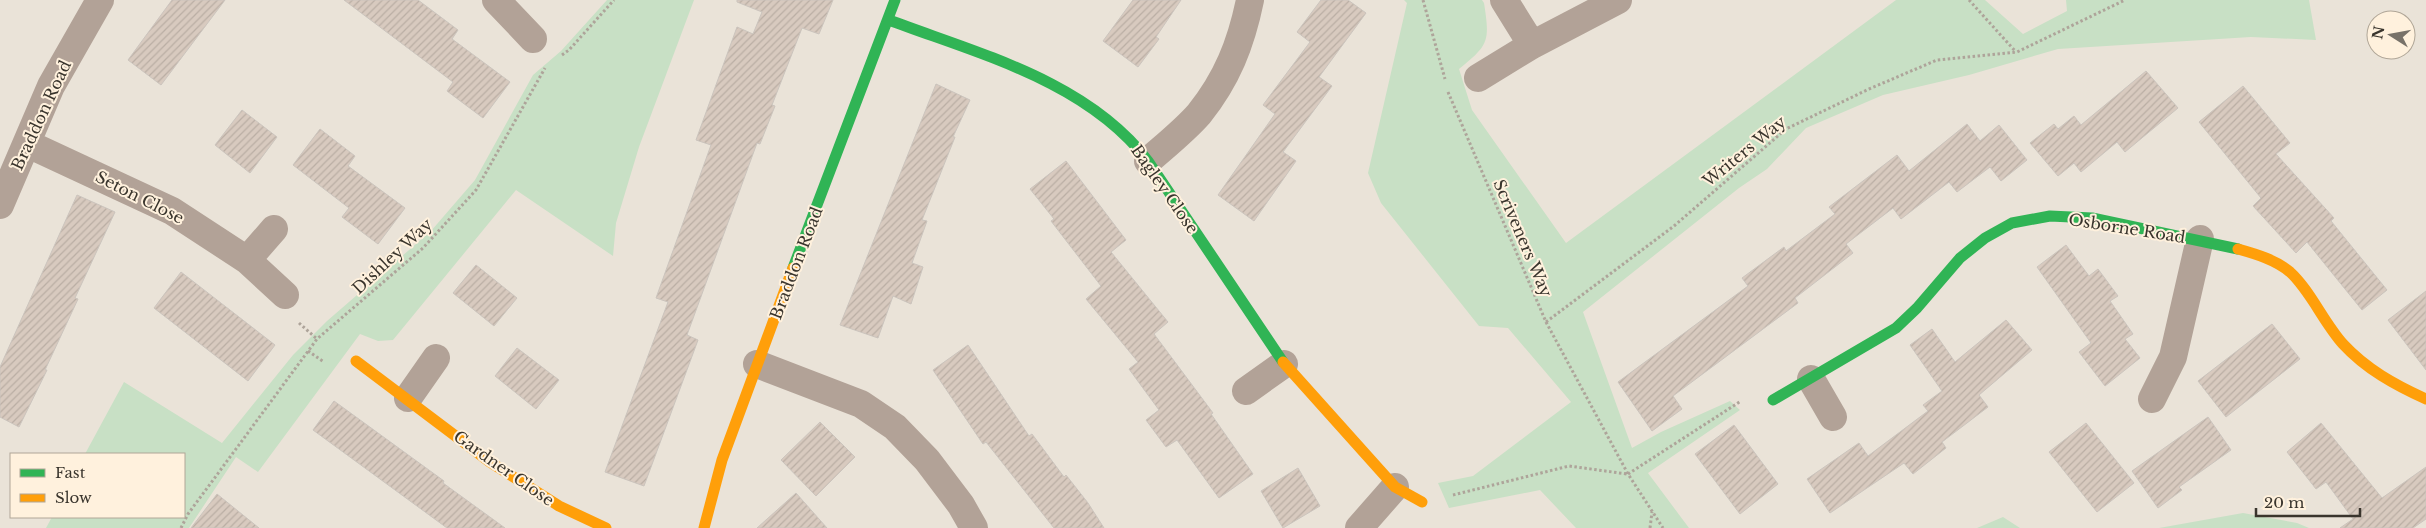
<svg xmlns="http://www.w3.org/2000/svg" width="2426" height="528" font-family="'Libre Baskerville',serif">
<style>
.green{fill:#c8e0c5}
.building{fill:url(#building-hatch);stroke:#cbc4bd}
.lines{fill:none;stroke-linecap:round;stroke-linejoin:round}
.path{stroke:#aea49a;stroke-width:3;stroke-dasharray:2.5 2.5;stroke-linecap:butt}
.street{stroke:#b2a297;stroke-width:28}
.fast{stroke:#30b455;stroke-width:11}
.slow{stroke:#ff9f0a;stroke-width:11}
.labels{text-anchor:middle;stroke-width:4;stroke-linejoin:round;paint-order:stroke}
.street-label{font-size:16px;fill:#3a352d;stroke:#fff1dd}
</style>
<defs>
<pattern id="building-hatch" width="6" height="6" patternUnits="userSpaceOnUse" patternTransform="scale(1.25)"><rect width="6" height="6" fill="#d8cabf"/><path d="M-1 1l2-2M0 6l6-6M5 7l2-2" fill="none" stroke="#baaea4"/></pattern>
</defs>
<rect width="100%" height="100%" fill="#eae3d8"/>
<path class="green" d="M607 0H694L639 147 616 223 613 256 516 190 393 340 378 341 360 334 258 472 236 457 189 528H46L52 517H184V454H85L124 382 222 443 293 355 327 321 431 231 475 180 533 75 561 51Z
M1404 0H1482L1484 3C1490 41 1489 45 1459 69L1472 110 1566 243 1896 0H1985L2023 34 2067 11 2066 0H2309L2316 40 2251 37 2058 49 1969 75 1883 95 1806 128 1767 169 1739 188 1583 312 1632 448 1661 432 1730 401 1740 410 1648 473 1689 528H1576L1540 490 1449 508 1438 483 1473 476 1571 402 1508 328 1479 326 1381 203 1368 173 1407 3Z
M2243 513 2297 523 2309 528H2159Z
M2003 517 2020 528H1977Z"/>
<path class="building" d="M172 0H225L161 85 128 60Z
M344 0H418L458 30 452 39 510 82 483 118 447 91 453 82Z
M737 0H833L819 34 802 28 772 105 775 106 760 144 757 143 687 335 698 340 644 486 605 472 668 302 656 298 711 145 696 140 737 27 753 34 762 12 737 2Z
M1133 0H1181L1156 37 1159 39 1138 67 1103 41Z
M1321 0H1348L1366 13 1319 77 1332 86 1283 152 1296 161 1254 221 1218 195 1275 114 1263 105 1310 42 1297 32Z
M2146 71 2178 108 2125 152 2117 142 2081 172 2074 163 2058 176 2030 143 2054 124 2058 129 2074 116 2081 125Z
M936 84 970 100 953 137H955L922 220 927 221 912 263 923 267 911 304 893 296 878 338 840 325Z
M2243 86 2290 143 2276 154 2334 218 2331 221 2387 290 2362 310 2307 242 2296 253 2253 206 2261 198 2199 122Z
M242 110 277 137 250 173 215 145Z
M1967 124 1980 141 1999 125 2027 160 2001 181 1990 167 1957 192 1949 182 1901 219 1893 208 1846 244 1853 253 1795 298 1798 303 1673 396 1682 409 1652 431 1618 382 1748 286 1742 278 1784 247 1786 251 1835 214 1829 207 1897 155 1909 171Z
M320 129 355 156 348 166 405 208 378 244 342 217 349 208 293 165Z
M1066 161 1126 240 1111 252 1168 322 1154 334 1213 413 1211 414 1253 474 1219 498 1177 440 1166 447 1146 420 1159 410 1129 369 1138 362 1086 299 1101 286 1051 221 1054 219 1030 189Z
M77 195 115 212 75 298 78 299 45 370H47L19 427 0 417V367Z
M2066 245 2089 276 2098 269 2118 296 2110 301 2133 334 2125 339 2140 358 2105 386 2079 352 2091 343 2037 267Z
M476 265 517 298 494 326 453 293Z
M181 272 275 345 248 381 154 308Z
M2426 291V370L2388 320Z
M2006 320 2032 350 1979 395 1988 407 1942 442 1946 448 1913 474 1904 463 1830 513 1807 479 1859 443 1868 456 1928 411 1923 405 1942 391 1910 345 1932 329 1955 362Z
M2272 324 2300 359 2226 417 2198 381Z
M968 345 1029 436 1032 434 1064 477 1066 475 1088 503 1104 528H1054L986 442 983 444 933 370Z
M517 348 559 380 536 409 495 376Z
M334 401 444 481 443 483 505 528H447L313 430Z
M2208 417 2231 450 2179 487 2182 490 2158 508 2132 471Z
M820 422 855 457 816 496 781 460Z
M2086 423 2134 483 2097 512 2049 452Z
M2321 423 2382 498 2426 467V519L2413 528H2340L2353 519 2326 482 2316 489 2287 452Z
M1734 425 1778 484 1740 514 1695 454Z
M1298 468 1320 506 1283 528 1261 491Z
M796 493 827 528H757Z
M217 494 259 528H191Z"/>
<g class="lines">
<path class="path" d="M1423 0 1445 79
M1969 0 2016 52
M562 55 569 50 614 0
M1448 92 1546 322 1628 474 1663 528
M1546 322 1674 226 1786 129 1869 89 1937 60 2017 52 2125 0
M299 323 317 339
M308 351 324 362
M1628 474 1741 401
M1453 495 1569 466 1627 474
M181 528 188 514 317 339 423 248 476 190 545 68
M1650 528 1652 512"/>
<path class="street" d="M496 0 533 39
M1504 0 1532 45
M1478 78 1532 45 1618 0
M28 144 172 211 247 260 285 295
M1148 161C1165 146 1184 131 1199 114 1227 79 1241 44 1250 0
M0 205 51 86 100 0
M247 260 274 229
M757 364 861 404 895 427 927 460 961 505 974 528
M1811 379 1833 417
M1246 391 1284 364
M408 398 436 358
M2152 399 2173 357 2200 239
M1359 528 1395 487"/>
<path class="fast" d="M889 20C979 54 1087 81 1148 161L1283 362
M793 268 895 0
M1773 400 1896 328 1917 308 1960 258 1985 238 2012 223 2050 216 2092 218 2238 249"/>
<path class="slow" d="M2238 249C2256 254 2276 260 2290 272 2310 290 2324 323 2343 344 2366 369 2395 385 2426 399
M356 361 490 462 559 506 606 528
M1283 362 1395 487 1422 502
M704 528 722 460 793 268"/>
</g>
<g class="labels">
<g class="street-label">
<text transform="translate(41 115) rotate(-65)" y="6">Braddon Road</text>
<text transform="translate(1744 151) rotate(-39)" y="6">Writers Way</text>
<text transform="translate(1165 189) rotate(55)" y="6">Bagley Close</text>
<text transform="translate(140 197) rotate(27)" y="6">Seton Close</text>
<text transform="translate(2127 228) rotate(9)" y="6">Osborne Road</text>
<text transform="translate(1523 238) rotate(67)" y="6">Scriveners Way</text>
<text transform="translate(392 256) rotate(-43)" y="6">Dishley Way</text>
<text transform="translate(796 263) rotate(-69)" y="6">Braddon Road</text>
<text transform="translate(504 468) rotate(35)" y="6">Gardner Close</text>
</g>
</g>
<rect x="10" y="453" width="175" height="65" fill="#fff1dd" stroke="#b0a697"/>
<rect x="20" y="469" width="25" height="8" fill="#30b455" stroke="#b0a697"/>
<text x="55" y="478" font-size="15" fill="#3a352d">Fast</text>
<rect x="20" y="494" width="25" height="8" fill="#ff9f0a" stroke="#b0a697"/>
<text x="55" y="503" font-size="15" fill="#3a352d">Slow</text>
<g transform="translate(2391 35) rotate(281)"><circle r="24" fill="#fff1dd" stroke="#b0a697"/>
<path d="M0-4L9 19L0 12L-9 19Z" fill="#787269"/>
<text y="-8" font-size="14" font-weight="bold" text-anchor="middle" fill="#3a352d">N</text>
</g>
<path d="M2256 508v8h104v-8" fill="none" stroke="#3a352d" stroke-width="2.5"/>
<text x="2264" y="508" font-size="15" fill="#3a352d" stroke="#fff1dd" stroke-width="4" paint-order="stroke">20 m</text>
</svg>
